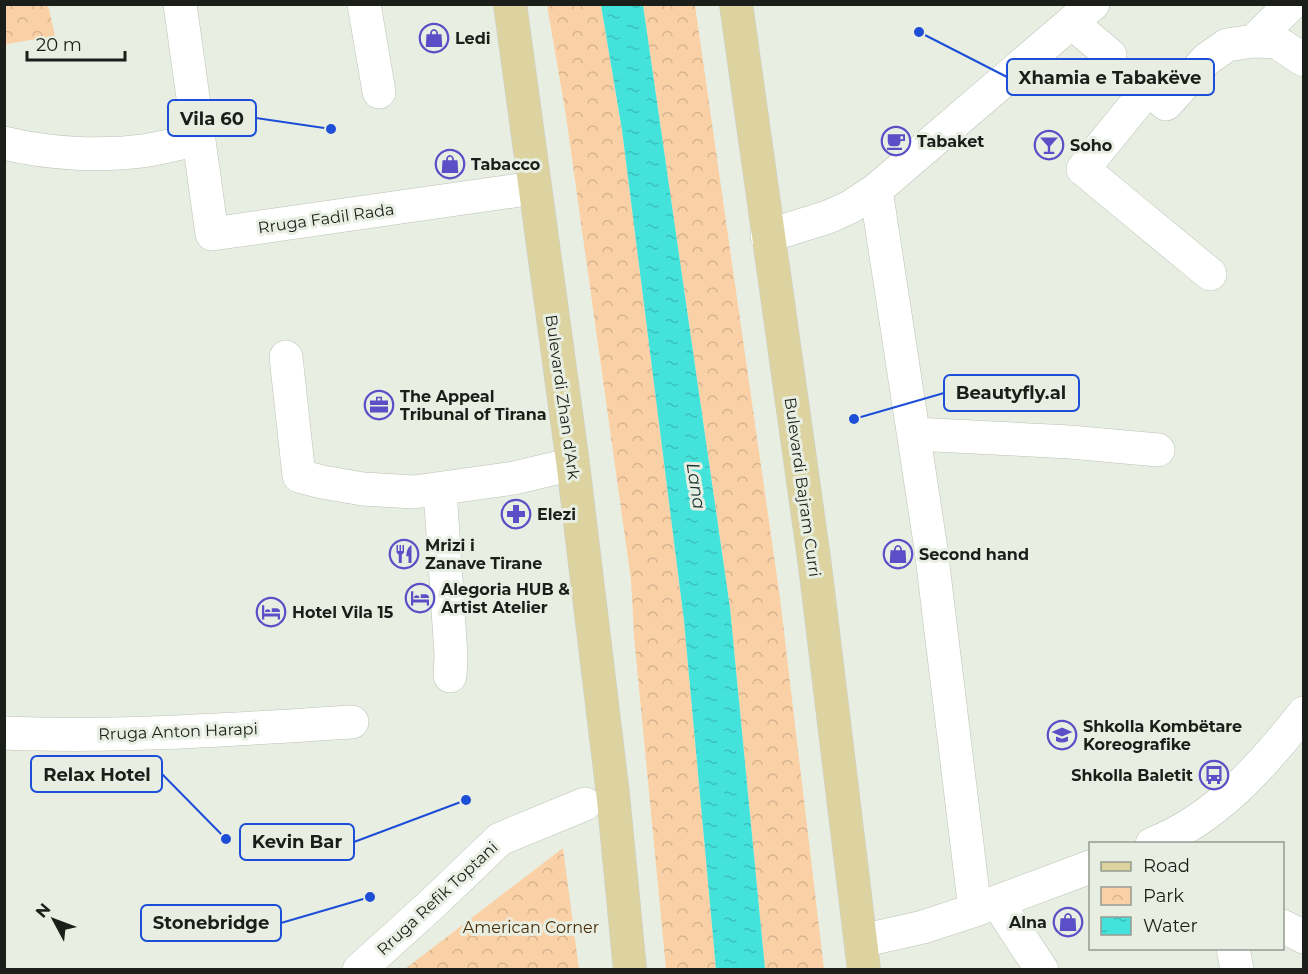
<svg xmlns="http://www.w3.org/2000/svg" width="1308" height="974" font-family="Montserrat,sans-serif">
<style>
.park{fill:url(#park-crowns)}
.water{fill:url(#water-ripples)}
.lines{fill:none;stroke-linecap:round;stroke-linejoin:round}
.minor-casing{stroke:#bbc2b5;stroke-width:34}
.major-casing{stroke:#cdcecd;stroke-width:34}
.minor{stroke:#fff;stroke-width:33}
.major{stroke:#dcd3a1;stroke-width:33}
.labels{text-anchor:middle;stroke-width:6;stroke-linejoin:round;paint-order:stroke}
.poi-label{font-size:16px;font-weight:bold;fill:#1c1e1a;stroke:#e8efe2;text-anchor:start}
.street-label{font-size:16px;fill:#1c1e1a;stroke:#e8efe2}
.park-label{font-size:16px;fill:#492d09;stroke:#e8efe2}
.water-label{font-size:18px;font-style:italic;fill:#1a3332;stroke:#e8efe2}
.leader{fill:none;stroke:#1d4ed8;stroke-width:2}
.callout-dot{fill:#1d4ed8;stroke:#e8efe2;stroke-width:2}
.callout{fill:#e8efe2;stroke:#1d4ed8;stroke-width:2}
.callout-label{font-size:18px;text-anchor:middle;font-weight:bold;fill:#1c1e1a}
</style>
<defs>
<pattern id="park-crowns" width="20" height="18" patternUnits="userSpaceOnUse" patternTransform="scale(1.5)"><rect width="20" height="18" fill="#fad1a7"/><path d="M2 6a3 3 0 1 1 6 0M12 15a3 3 0 1 1 6 0" fill="none" stroke="#d6b38f"/></pattern>
<pattern id="water-ripples" width="26" height="14" patternUnits="userSpaceOnUse" patternTransform="scale(1.5)"><rect width="26" height="14" fill="#43e2db"/><path d="M2 4q2-2 4 0t4 0M15 11q2-2 4 0t4 0" fill="none" stroke="#3ac1bb"/></pattern>
</defs>
<rect width="100%" height="100%" fill="#e8efe2"/>
<path class="park" d="M5 4 48 5 55 36 7 44 5 50Z
M547 5H601L622 130 684 621 716 969H666L634 636 631 580 566 116Z
M643 5H695L780 598 824 969H765L730 608Z
M563 848 579 969H405Z"/>
<path class="water" d="M601 5H643L730 608 765 969H716L684 621 622 130Z"/>
<g class="lines">
<g class="minor-casing">
<path id="minor" d="M180 4 212 234 534 188
M364 4 379 92
M1072 23 1110 55
M1254 41 1291 4
M1140 82 1166 104 1207 59 1227 45 1254 41 1276 42 1304 60
M1148 89 1083 169 1210 274
M4 143C49 154 103 157 149 150 165 147 182 143 199 139
M876 190 931 549 975 910
M767 236 828 217 850 207 876 190 1093 4
M286 357 299 476 322 482 363 489 414 492 514 478 573 464
M914 434 1070 442 1158 450
M440 489 451 655 450 676
M4 733C120 738 236 729 352 722
M1152 844C1216 819 1262 766 1304 713
M997 902 1042 970
M1282 926 1304 937
M861 941 923 927 975 910 1090 867
M1233 948 1237 970
M359 970 432 904 500 839 585 804"/>
</g>
<g class="major-casing">
<path id="major" d="M510 4 573 464 613 795 630 970
M736 4 815 566 864 970"/>
</g>
<use href="#minor" class="minor"/>
<use href="#major" class="major"/>
</g>
<defs>
<g id="shop-ring" transform="scale(1.5)"><circle r="9.5" fill="#e8efe2" stroke="#5b4fc7" stroke-width="1.5"/><path d="M-5-2.5h2.3a2.7 3.5 0 0 1 5.4 0H5L5.5 6h-11ZM-1.5-2.5h3a1.5 2.3 0 0 0-3 0Z" fill="#5b4fc7"/></g>
<g id="cafe-ring" transform="scale(1.5)"><circle r="9.5" fill="#e8efe2" stroke="#5b4fc7" stroke-width="1.5"/><path d="M-5.5-4.5H6V0H3Q3 3.5 0 3.5H-2.5Q-5.5 3.5-5.5 0ZM3-3.2v2h1.7v-2ZM-6 4.5H4V6H-6Z" fill="#5b4fc7"/></g>
<g id="bar-ring" transform="scale(1.5)"><circle r="9.5" fill="#e8efe2" stroke="#5b4fc7" stroke-width="1.5"/><path d="M-6-5H6L.8 .8V4.5H3.5V6h-7V4.5H-.8V.8Z" fill="#5b4fc7"/></g>
<g id="office-ring" transform="scale(1.5)"><circle r="9.5" fill="#e8efe2" stroke="#5b4fc7" stroke-width="1.5"/><path d="M-6-3h4V-5.5h4V-3h4V5H-6ZM-1-4.5V-3h2v-1.5ZM-6 0V1H6V0Z" fill="#5b4fc7"/></g>
<g id="pharmacy-ring" transform="scale(1.5)"><circle r="9.5" fill="#e8efe2" stroke="#5b4fc7" stroke-width="1.5"/><path d="M-2-6h4v4h4v4h-4v4h-4v-4h-4v-4h4Z" fill="#5b4fc7"/></g>
<g id="restaurant-ring" transform="scale(1.5)"><circle r="9.5" fill="#e8efe2" stroke="#5b4fc7" stroke-width="1.5"/><path d="M-5-6h1v4h1v-4h1v4h1v-4h1v5L-1.5 .5V6h-2V.5L-5-1ZM5-6V6H3V1.5H1.5Q1.5-4 5-6Z" fill="#5b4fc7"/></g>
<g id="hotel-ring" transform="scale(1.5)"><circle r="9.5" fill="#e8efe2" stroke="#5b4fc7" stroke-width="1.5"/><path d="M-6-4.5h1.5V1H6V5H4.5V3h-9V5H-6ZM-4 0a1.8 1.8 0 1 1 3.6 0ZM.5 0V-2.5h3Q6-2.5 6 0Z" fill="#5b4fc7"/></g>
<g id="school-ring" transform="scale(1.5)"><circle r="9.5" fill="#e8efe2" stroke="#5b4fc7" stroke-width="1.5"/><path d="M0-5L7-2L0 1L-7-2ZM-4 1L0 2.5L4 1V4Q0 6-4 4Z" fill="#5b4fc7"/></g>
<g id="bus-ring" transform="scale(1.5)"><circle r="9.5" fill="#e8efe2" stroke="#5b4fc7" stroke-width="1.5"/><path d="M-5-6H5V4H4V6H2V4H-2V6H-4V4H-5ZM-3.5-4V0h7V-4ZM-3.5 1.2v1.5H-2V1.2ZM2 1.2v1.5H3.5V1.2Z" fill="#5b4fc7"/></g>
</defs>
<g fill-rule="evenodd">
<use href="#shop-ring" x="434" y="38"/>
<use href="#cafe-ring" x="896" y="141"/>
<use href="#bar-ring" x="1049" y="145"/>
<use href="#shop-ring" x="450" y="164"/>
<use href="#office-ring" x="379" y="405"/>
<use href="#pharmacy-ring" x="516" y="514"/>
<use href="#restaurant-ring" x="404" y="554"/>
<use href="#shop-ring" x="898" y="554"/>
<use href="#hotel-ring" x="420" y="598"/>
<use href="#hotel-ring" x="271" y="612"/>
<use href="#school-ring" x="1062" y="735"/>
<use href="#bus-ring" x="1214" y="775"/>
<use href="#shop-ring" x="1068" y="922"/>
</g>
<g class="labels">
<g class="poi-label">
<text x="455" y="44">Ledi</text>
<text x="917" y="147">Tabaket</text>
<text x="1070" y="151">Soho</text>
<text x="471" y="170">Tabacco</text>
<text x="400" y="402">The Appeal<tspan x="400" dy="18">Tribunal of Tirana</tspan></text>
<text x="537" y="520">Elezi</text>
<text x="425" y="551">Mrizi i<tspan x="425" dy="18">Zanave Tirane</tspan></text>
<text x="919" y="560">Second hand</text>
<text x="441" y="595">Alegoria HUB &amp;<tspan x="441" dy="18">Artist Atelier</tspan></text>
<text x="292" y="618">Hotel Vila 15</text>
<text x="1083" y="732">Shkolla Kombëtare<tspan x="1083" dy="18">Koreografike</tspan></text>
<text x="1193" y="781" text-anchor="end">Shkolla Baletit</text>
<text x="1047" y="928" text-anchor="end">Alna</text>
</g>
<g class="street-label">
<text transform="translate(326 218) rotate(-8)" y="6">Rruga Fadil Rada</text>
<text transform="translate(563 397) rotate(82)" y="6">Bulevardi Zhan d'Ark</text>
<text transform="translate(803 487) rotate(82)" y="6">Bulevardi Bajram Curri</text>
<text transform="translate(178 731) rotate(-2)" y="6">Rruga Anton Harapi</text>
<text transform="translate(437 898) rotate(-43)" y="6">Rruga Refik Toptani</text>
</g>
<g class="park-label">
<text x="531" y="933">American Corner</text>
</g>
<g class="water-label">
<text transform="translate(696 486) rotate(81)" y="6">Lana</text>
</g>
</g>
<path class="leader" d="M919 32L1007 77M331 129L256 118M854 419L944 393M226 839L162 774M466 800L354 842M370 897L281 923"/>
<g class="callout-dot">
<circle cx="919" cy="32" r="6"/>
<circle cx="331" cy="129" r="6"/>
<circle cx="854" cy="419" r="6"/>
<circle cx="226" cy="839" r="6"/>
<circle cx="466" cy="800" r="6"/>
<circle cx="370" cy="897" r="6"/>
</g>
<g class="callout">
<rect x="1007" y="59" width="207" height="36" rx="6"/>
<rect x="168" y="100" width="88" height="36" rx="6"/>
<rect x="944" y="375" width="135" height="36" rx="6"/>
<rect x="31" y="756" width="131" height="36" rx="6"/>
<rect x="240" y="824" width="114" height="36" rx="6"/>
<rect x="141" y="905" width="140" height="36" rx="6"/>
</g>
<g class="callout-label">
<text x="1110" y="84">Xhamia e Tabakëve</text>
<text x="212" y="125">Vila 60</text>
<text x="1011" y="399">Beautyfly.al</text>
<text x="97" y="781">Relax Hotel</text>
<text x="297" y="848">Kevin Bar</text>
<text x="211" y="929">Stonebridge</text>
</g>
<rect width="1308" height="974" fill="none" stroke="#1c1e1a" stroke-width="12"/>
<rect x="1089" y="842" width="195" height="108" fill="#e8efe2" stroke="#969b92" stroke-width="1.5"/>
<rect x="1101" y="862" width="30" height="9" fill="#dcd3a1" stroke="#969b92" stroke-width="1.5"/>
<text x="1143" y="872" font-size="18" fill="#1c1e1a">Road</text>
<rect x="1101" y="887" width="30" height="18" fill="url(#park-crowns)" stroke="#969b92" stroke-width="1.5"/>
<text x="1143" y="902" font-size="18" fill="#1c1e1a">Park</text>
<rect x="1101" y="917" width="30" height="18" fill="url(#water-ripples)" stroke="#969b92" stroke-width="1.5"/>
<text x="1143" y="932" font-size="18" fill="#1c1e1a">Water</text>
<g transform="translate(54 920) rotate(311)" stroke="#e8efe2" stroke-width="4.5" paint-order="stroke">
<path d="M0-4.5L10 22L0 15L-10 22Z" fill="#1c1e1a"/>
<text y="-9" font-size="16" font-weight="bold" text-anchor="middle" fill="#1c1e1a">N</text>
</g>
<path d="M27 51v9h98v-9" fill="none" stroke="#1c1e1a" stroke-width="3"/>
<text x="36" y="51" font-size="18" fill="#1c1e1a" stroke="#e8efe2" stroke-width="4.5" paint-order="stroke">20 m</text>
</svg>
